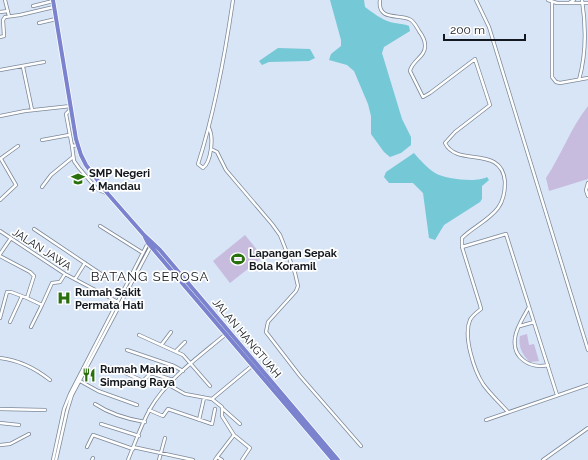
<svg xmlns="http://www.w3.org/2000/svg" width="588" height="460" font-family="Raleway,sans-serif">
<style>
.green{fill:#c7bbde}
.water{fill:#75c8d5}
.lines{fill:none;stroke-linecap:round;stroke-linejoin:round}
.minor-casing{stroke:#7c8898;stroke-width:4}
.highway-casing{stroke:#fff;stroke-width:5.5}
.minor{stroke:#fff;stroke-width:2.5}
.highway{stroke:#7b83ce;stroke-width:4}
.labels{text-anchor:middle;stroke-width:3.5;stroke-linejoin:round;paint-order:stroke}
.poi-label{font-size:11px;font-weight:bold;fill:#13181e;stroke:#fff;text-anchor:start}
.street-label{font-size:11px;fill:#13181e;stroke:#fff}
.quarter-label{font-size:13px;letter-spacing:1px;fill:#13181e;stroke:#fff}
</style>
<rect width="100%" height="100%" fill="#d7e5f6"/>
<path class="green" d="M588 106V179L549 191 546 178C562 154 570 129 588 106Z
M245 235 263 257 230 283 213 261Z
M527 334 529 345 534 344 539 361 530 362C522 355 518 346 520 336Z"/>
<path class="water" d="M330 0H364L365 7C373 13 381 19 390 22 396 24 402 23 409 26L410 31 384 47 382 53 402 119 411 137V145L401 153 390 157 384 152 371 134V116L368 104 354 71 347 65 329 60 331 54 341 46V40Z
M278 48 310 49 315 58 309 61 269 62 262 65 259 61Z
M414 153C420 160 427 168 435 173 445 179 477 183 487 177L489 180 482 186V199L480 202 444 225 435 240 429 238 423 193 413 183H389L384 177 386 172Z"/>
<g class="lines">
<g class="minor-casing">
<path id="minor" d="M5 0 9 16
M380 0C377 21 399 14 409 19 414 21 416 26 419 31 422 35 425 40 425 45 426 57 412 60 410 71L423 97 430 93 475 59 490 105 455 132 445 143C457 168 502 144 505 182 505 192 504 200 498 208 488 221 473 227 462 238V247
M476 0 489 27 588 350
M548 0 557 3H588
M552 2V77L556 82 560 83 588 78
M569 3 574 0
M33 6 53 1
M0 12 8 11
M39 23 56 19
M0 37 4 36 3 20 5 17 20 15 54 7
M23 67 32 110
M0 70 44 62
M579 80C586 55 586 26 582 0
M71 109 66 114 72 146
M0 116 25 111 71 106
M209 128C214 138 211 162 203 168L198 164C215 111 225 55 233 0
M42 140 69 135
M78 145 72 146 74 161 79 168 97 189 106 193
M211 149 217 152 226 170 272 224 280 235 295 273 298 286 296 291 268 322 266 332 300 376 361 446
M0 159 18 146
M588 183 586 190 588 196
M42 187 51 175 73 157
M0 200 16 185 1 159
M100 226 143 253
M34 229 104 276
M0 231 65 274 118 302
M0 254 11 238
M0 256 30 272 34 276 27 298 11 292H7L0 318
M75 279 85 263
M27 298 42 305 31 327
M42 305 52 283 60 282 65 274
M529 307C524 316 516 328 515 338 512 358 530 369 548 365
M10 322 22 296
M520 326 534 322
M139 335 183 355 210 386
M162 344 171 332
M127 350 174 366 183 371
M176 351 185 342
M0 358C18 360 36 369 50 380
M112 367 143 381 151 373 173 380
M80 381 98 391 137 405
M169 385 185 394 212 399 222 407V416L234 435
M212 399 253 365
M95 404C110 414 127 419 145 422
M222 408 240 424
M0 409 45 410
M149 410 163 416 168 409 212 424 215 409
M508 412C500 403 490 394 483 384 474 370 463 336 470 320 472 316 477 312 481 309L480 305 462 247 506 234 557 395
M199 420 204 398
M486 420 588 385
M0 423 19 425
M101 424 139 436
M0 445 10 444 29 434
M87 447 93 435 133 449
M133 447 193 460
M217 457 234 435 250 448 242 460
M53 460 64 409 70 394 148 243
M56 460 67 411 72 395 151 246
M92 460 93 458
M128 460C135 443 141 425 150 409 167 379 200 356 226 334
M159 460 165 438
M215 460 217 457 222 460
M543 460 588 428"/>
</g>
<g class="highway-casing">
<path id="highway" d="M53 0 76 139 81 155 86 165 108 194 144 235 160 250 338 460
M145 237 148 243 333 460"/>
</g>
<use href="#minor" class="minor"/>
<use href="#highway" class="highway"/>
</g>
<defs>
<g id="school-bare" transform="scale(1.08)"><path d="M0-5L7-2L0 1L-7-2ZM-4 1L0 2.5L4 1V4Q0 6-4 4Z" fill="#296f0d" stroke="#fff" stroke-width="2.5" paint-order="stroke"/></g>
<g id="stadium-bare" transform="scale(1.08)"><path d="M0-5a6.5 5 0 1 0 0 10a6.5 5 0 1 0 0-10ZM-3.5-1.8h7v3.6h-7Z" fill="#296f0d" stroke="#fff" stroke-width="2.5" paint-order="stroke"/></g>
<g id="hospital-bare" transform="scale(1.08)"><path d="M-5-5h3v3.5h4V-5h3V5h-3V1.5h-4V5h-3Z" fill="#296f0d" stroke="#fff" stroke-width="2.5" paint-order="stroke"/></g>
<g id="restaurant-bare" transform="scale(1.08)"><path d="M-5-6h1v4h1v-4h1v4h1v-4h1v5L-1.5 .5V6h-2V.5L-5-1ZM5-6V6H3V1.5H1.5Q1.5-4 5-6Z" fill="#296f0d" stroke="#fff" stroke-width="2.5" paint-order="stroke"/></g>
</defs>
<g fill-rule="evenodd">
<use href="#school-bare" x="78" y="179"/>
<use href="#stadium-bare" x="238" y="259"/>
<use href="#hospital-bare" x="64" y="298"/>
<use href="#restaurant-bare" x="89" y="375"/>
</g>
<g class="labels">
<g class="poi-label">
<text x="89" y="177">SMP Negeri<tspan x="89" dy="13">4 Mandau</tspan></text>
<text x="249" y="257">Lapangan Sepak<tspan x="249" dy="13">Bola Koramil</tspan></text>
<text x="75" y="296">Rumah Sakit<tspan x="75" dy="13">Permata Hati</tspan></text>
<text x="100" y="373">Rumah Makan<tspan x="100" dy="13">Simpang Raya</tspan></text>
</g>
<g class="street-label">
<text transform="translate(42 249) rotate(33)" y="4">JALAN JAWA</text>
<text transform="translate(247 338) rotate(50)" y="4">JALAN HANGTUAH</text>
</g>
<g class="quarter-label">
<text x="150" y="281">BATANG SEROSA</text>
</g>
</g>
<path d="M444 34v6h81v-6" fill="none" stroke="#13181e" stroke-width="2"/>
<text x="450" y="34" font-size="12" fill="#13181e" stroke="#ffffff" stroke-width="3" paint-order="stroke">200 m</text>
</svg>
